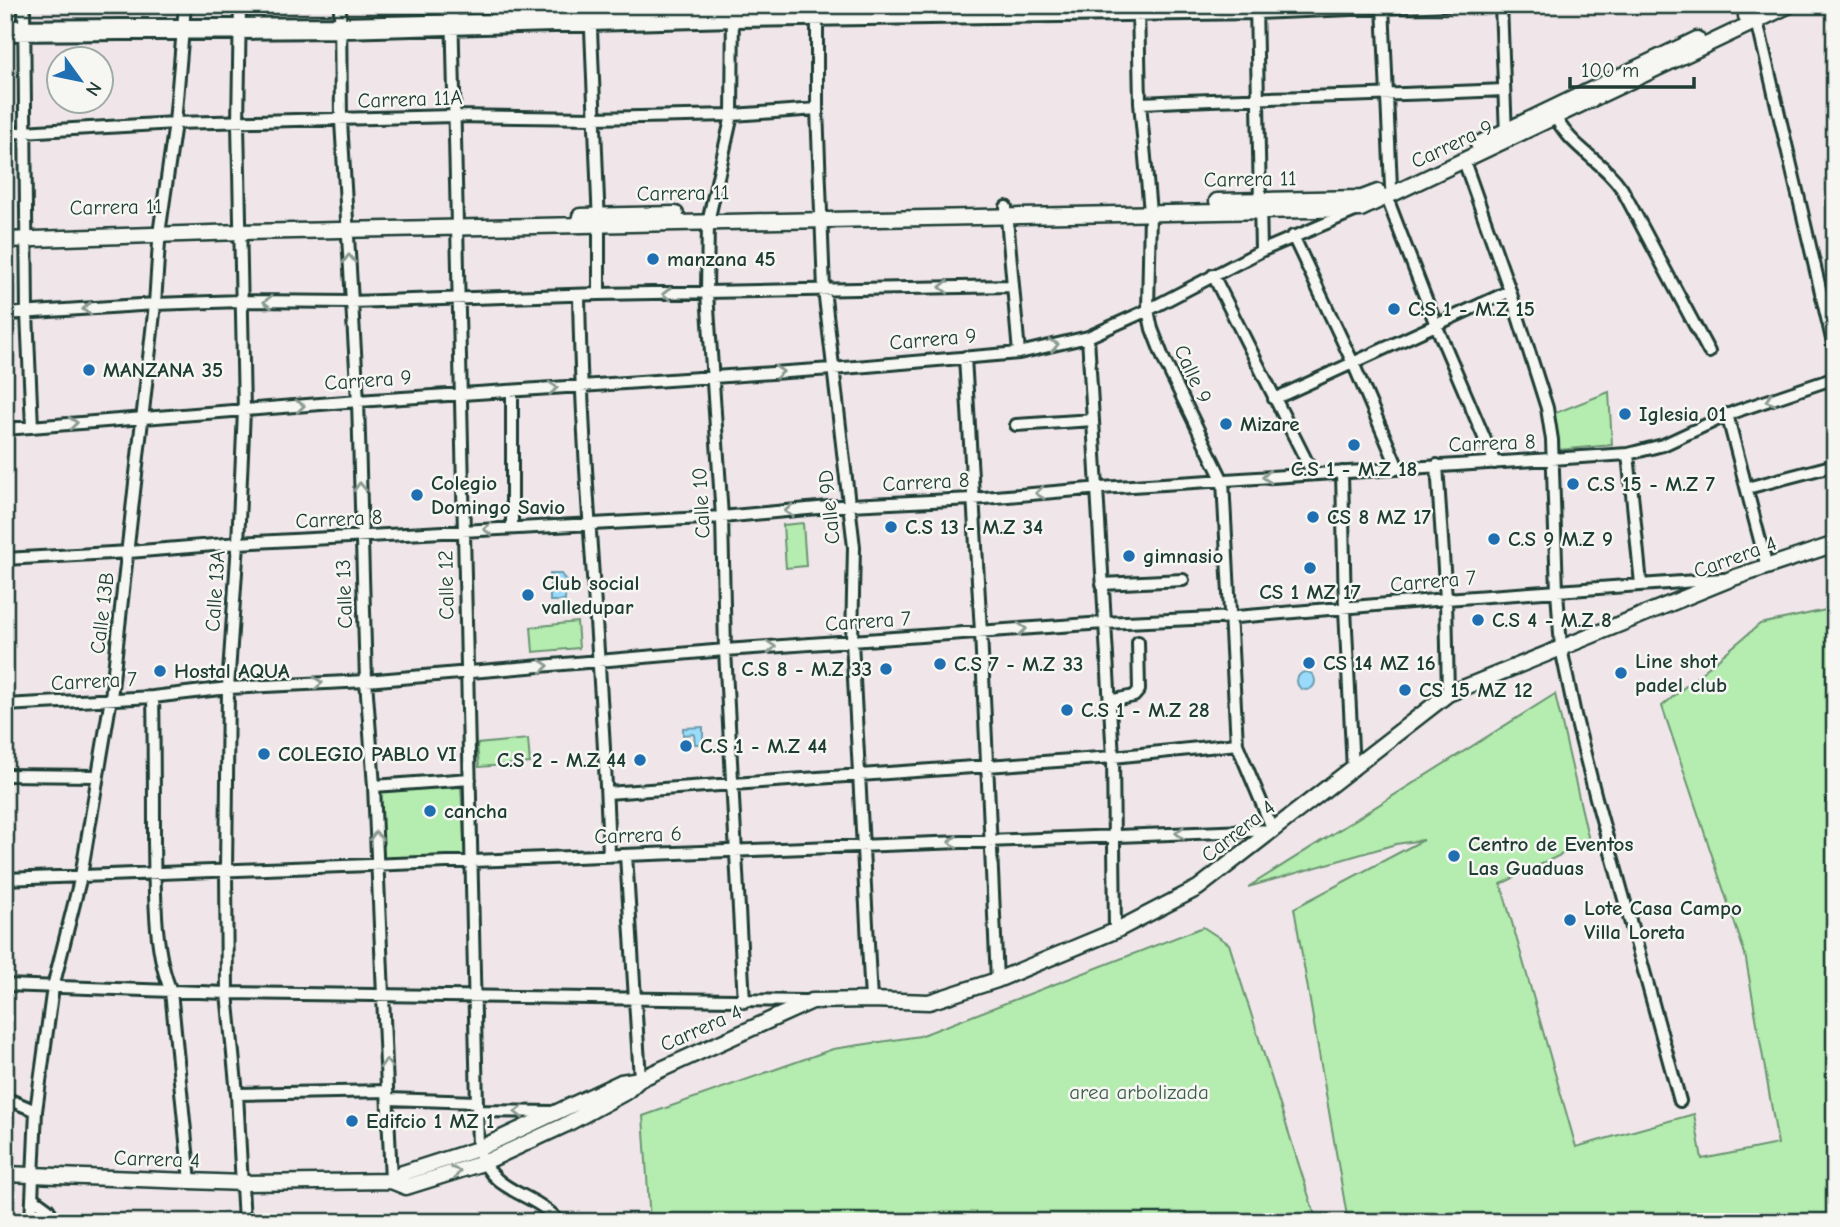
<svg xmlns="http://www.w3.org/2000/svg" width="1840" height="1227" font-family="'Comic Neue',sans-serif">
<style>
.green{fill:#b5ecaf;stroke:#6a9472;stroke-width:2}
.water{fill:#9adbfc;stroke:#699cac;stroke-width:2}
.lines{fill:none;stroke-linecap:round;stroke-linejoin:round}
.minor-casing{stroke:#1f3d34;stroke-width:16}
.major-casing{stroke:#1f3d34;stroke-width:19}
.minor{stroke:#f6f6f2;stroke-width:10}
.major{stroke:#f6f6f2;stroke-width:14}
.oneway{stroke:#8a9a93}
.poi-dot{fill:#1f6fb2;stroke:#f6f6f2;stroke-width:2.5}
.labels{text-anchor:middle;stroke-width:5;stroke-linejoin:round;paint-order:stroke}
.street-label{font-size:21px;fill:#1f3d34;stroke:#f6f6f2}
.poi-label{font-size:21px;font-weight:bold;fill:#1f3d34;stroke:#f6f6f2;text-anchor:start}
.park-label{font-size:21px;fill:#3d604d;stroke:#f6f6f2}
</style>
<rect width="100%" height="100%" fill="#f0e6ea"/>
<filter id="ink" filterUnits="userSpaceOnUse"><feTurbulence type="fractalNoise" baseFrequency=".0143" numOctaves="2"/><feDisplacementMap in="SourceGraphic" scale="14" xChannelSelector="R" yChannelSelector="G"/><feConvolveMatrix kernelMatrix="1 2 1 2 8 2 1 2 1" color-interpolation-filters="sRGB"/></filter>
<g filter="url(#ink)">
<path class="green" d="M1609 392 1612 445 1558 450 1550 415Z
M803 523 806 566 786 568 783 525Z
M1835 608V1214L1765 1222H1348L1294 908 1423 840 1396 844 1248 887 1555 694 1589 841 1501 884 1576 1147 1694 1114 1702 1159 1778 1144 1745 954 1662 706 1760 624Z
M577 622 579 648 533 652 531 627Z
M528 739 530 763 479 767 477 744Z
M461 787 465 855 384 858 378 791Z
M1203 927 1229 944 1317 1222H650L643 1116 833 1049 920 1036Z"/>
<path class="water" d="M550 574H561L566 581 565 601H550Z
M1297 681a9 9 0 1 1 18 0a9 9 0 1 1-18 0Z
M703 727V744H695L694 734 683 735V728Z"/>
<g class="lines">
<g class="minor-casing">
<path id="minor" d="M24 5 27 313 32 427
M240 5 238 123 244 411 238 543 228 688 226 871 227 993 237 1094 244 1222
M340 5 341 121 358 401 366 681 374 786 391 1181
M452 5 478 1149C495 1197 529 1188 560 1222
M590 5 599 225V294
M733 5 732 115 708 222 707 293 722 517 725 650 744 1002
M1256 5 1261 251
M1383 5 1391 187
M1501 5 1506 135
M817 14V109L824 289 854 547 852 641 871 1000
M1757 21 1835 352
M5 26 340 23 1127 5
M5 35 341 32 733 21 1256 13 1449 5
M1140 103C1261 97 1382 96 1503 90
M1552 111C1571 150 1600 157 1622 189L1709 352
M5 133 175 123 454 116 594 118 732 115 817 109
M1464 161 1510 291 1547 408 1552 440 1557 591 1561 648 1575 715 1596 798 1680 1101
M1387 198 1436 325 1495 463
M1006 207 1019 353
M1293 236 1353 363 1398 468
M1213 275 1313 474
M579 295C582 482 603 668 609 856
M5 314 155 304 241 301 351 302 599 294 1012 286
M1088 337 1113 757 1115 931
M965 357 981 632 997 980
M1274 399 1510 291
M1727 414 1767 567
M1016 425 1093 420
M5 429 358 401 832 369 1019 353 1088 337 1148 310 1261 251 1355 211
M1628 454 1641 584
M1437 465 1446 599 1448 694
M1342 472 1345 609 1353 770
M1747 488 1835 465
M512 527V391
M5 559 129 552 238 543 722 517 850 505 972 499 1101 488 1628 454 1663 445 1734 412 1835 378
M1102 584 1183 580
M153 697C154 746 154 794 154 842 155 886 153 951 171 991L190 1181
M1109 701 1134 696 1139 690 1138 642
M5 705 153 697 228 688 366 681 725 650 1104 623 1236 617 1446 599 1723 579
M5 775 97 776
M374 786 470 779
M607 793 1113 757 1237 744
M626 855 640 1079
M5 879 1273 830 1237 744 1223 481 1164 360 1152 329 1148 310 1150 212 1140 103 1138 5
M5 985 227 993 805 1001
M237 1094 387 1091
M5 1098 36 1111
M388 1099 477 1102
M477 1111 554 1112
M33 1198 48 1209 56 1222
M31 1222 36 1111 53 987 81 876 111 698 155 304 160 227 175 123 185 5"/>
</g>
<g class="major-casing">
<path id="major" d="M1746 16 1767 5
M1478 144 1697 39
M1217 201 1362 198 1378 192
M580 216 676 214
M5 240 241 232 1361 209 1790 5
M5 1174 243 1183 391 1181 406 1187 483 1163 565 1125 626 1092 640 1079
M391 1181 403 1173 478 1149 621 1082 640 1079 812 1001 871 1000 929 1002 997 980 1115 931 1198 888 1448 694 1733 578 1835 544"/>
</g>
<use href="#minor" class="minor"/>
<use href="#major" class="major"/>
</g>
<defs><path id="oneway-chevron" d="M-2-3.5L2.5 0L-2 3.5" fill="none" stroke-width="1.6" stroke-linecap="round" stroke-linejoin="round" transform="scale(1.75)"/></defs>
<g class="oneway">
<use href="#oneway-chevron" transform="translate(349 259) rotate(-92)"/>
<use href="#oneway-chevron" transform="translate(944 287) rotate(179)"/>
<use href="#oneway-chevron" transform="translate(667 294) rotate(180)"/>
<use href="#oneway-chevron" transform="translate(268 302) rotate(-180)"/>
<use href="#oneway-chevron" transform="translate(87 309) rotate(176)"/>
<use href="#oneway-chevron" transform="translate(1054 345) rotate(-12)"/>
<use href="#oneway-chevron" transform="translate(779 372) rotate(-4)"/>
<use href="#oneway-chevron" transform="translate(553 388) rotate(-4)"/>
<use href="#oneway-chevron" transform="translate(1770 400) rotate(162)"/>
<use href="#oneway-chevron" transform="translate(300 406) rotate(-5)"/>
<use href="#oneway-chevron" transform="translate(73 423) rotate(-5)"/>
<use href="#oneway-chevron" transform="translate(1267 477) rotate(175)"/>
<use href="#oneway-chevron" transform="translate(360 487) rotate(-91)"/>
<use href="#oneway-chevron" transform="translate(1040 493) rotate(175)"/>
<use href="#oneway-chevron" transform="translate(789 511) rotate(175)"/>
<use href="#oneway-chevron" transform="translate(488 529) rotate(177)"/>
<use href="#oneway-chevron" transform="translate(1022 629) rotate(-4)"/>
<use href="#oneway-chevron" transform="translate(771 647) rotate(-4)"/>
<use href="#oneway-chevron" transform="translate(544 666) rotate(-5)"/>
<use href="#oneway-chevron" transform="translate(318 683) rotate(-3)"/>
<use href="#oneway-chevron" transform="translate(1180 833) rotate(178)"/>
<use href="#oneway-chevron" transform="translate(376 836) rotate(-92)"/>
<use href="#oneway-chevron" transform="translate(953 842) rotate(178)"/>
<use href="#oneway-chevron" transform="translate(386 1064) rotate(-92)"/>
<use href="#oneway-chevron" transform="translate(519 1112) rotate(-180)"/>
<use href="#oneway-chevron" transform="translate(456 1172) rotate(-18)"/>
</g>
</g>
<g class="poi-dot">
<circle cx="653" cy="259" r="7"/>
<circle cx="1394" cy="309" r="7"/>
<circle cx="89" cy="370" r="7"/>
<circle cx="1625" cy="414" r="7"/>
<circle cx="1226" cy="424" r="7"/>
<circle cx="1354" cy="445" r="7"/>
<circle cx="1573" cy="484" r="7"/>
<circle cx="417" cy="495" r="7"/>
<circle cx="1313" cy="517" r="7"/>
<circle cx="891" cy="527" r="7"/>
<circle cx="1494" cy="539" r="7"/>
<circle cx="1129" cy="556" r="7"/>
<circle cx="1310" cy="568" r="7"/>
<circle cx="528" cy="595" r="7"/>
<circle cx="1478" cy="620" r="7"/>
<circle cx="1309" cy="663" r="7"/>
<circle cx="940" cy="664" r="7"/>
<circle cx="886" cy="669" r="7"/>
<circle cx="160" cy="671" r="7"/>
<circle cx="1621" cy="673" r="7"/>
<circle cx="1405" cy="690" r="7"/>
<circle cx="1067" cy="710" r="7"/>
<circle cx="686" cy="746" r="7"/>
<circle cx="264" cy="754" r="7"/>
<circle cx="640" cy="760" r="7"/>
<circle cx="430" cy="811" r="7"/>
<circle cx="1454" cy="856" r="7"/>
<circle cx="1570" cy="920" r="7"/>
<circle cx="352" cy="1121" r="7"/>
</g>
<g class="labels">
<g class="street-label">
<text transform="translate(410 99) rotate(-2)" y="7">Carrera 11A</text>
<text transform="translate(1452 144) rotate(-25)" y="7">Carrera 9</text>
<text transform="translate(1250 179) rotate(-1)" y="7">Carrera 11</text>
<text transform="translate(683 193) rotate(-1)" y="7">Carrera 11</text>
<text transform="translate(116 207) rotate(-1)" y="7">Carrera 11</text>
<text transform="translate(933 339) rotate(-5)" y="7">Carrera 9</text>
<text transform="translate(1193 374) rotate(65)" y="7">Calle 9</text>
<text transform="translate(368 380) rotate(-4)" y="7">Carrera 9</text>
<text transform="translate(1492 443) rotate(-2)" y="7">Carrera 8</text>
<text transform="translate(926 482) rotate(-3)" y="7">Carrera 8</text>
<text transform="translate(701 503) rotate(-93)" y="7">Calle 10</text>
<text transform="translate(829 507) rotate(-96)" y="7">Calle 9D</text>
<text transform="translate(339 519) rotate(-3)" y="7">Carrera 8</text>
<text transform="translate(1735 557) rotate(-20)" y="7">Carrera 4</text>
<text transform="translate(1433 581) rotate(-5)" y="7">Carrera 7</text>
<text transform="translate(446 585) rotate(-91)" y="7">Calle 12</text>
<text transform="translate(215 591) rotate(-86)" y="7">Calle 13A</text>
<text transform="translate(344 594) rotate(-92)" y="7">Calle 13</text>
<text transform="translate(102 613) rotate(-83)" y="7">Calle 13B</text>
<text transform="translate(868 621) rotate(-4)" y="7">Carrera 7</text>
<text transform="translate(94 681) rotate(-3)" y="7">Carrera 7</text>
<text transform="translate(1238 831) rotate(-38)" y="7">Carrera 4</text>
<text transform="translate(638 835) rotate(-2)" y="7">Carrera 6</text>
<text transform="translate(701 1028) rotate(-24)" y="7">Carrera 4</text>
<text transform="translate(157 1159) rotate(2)" y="7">Carrera 4</text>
</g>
<g class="poi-label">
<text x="667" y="266">manzana 45</text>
<text x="1408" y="316">C.S 1 - M.Z 15</text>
<text x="103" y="377">MANZANA 35</text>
<text x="1639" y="421">Iglesia 01</text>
<text x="1240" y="431">Mizare</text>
<text x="1354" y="476" text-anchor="middle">C.S 1 - M.Z 18</text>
<text x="431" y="490">Colegio<tspan x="431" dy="24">Domingo Savio</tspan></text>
<text x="1587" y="491">C.S 15 - M.Z 7</text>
<text x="1327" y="524">CS 8 MZ 17</text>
<text x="905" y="534">C.S 13 - M.Z 34</text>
<text x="1508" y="546">C.S 9 M.Z 9</text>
<text x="1143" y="563">gimnasio</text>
<text x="542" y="590">Club social<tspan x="542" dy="24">valledupar</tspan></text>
<text x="1310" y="599" text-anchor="middle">CS 1 MZ 17</text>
<text x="1492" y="627">C.S 4 - M.Z 8</text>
<text x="1635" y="668">Line shot<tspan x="1635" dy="24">padel club</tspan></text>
<text x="1323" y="670">CS 14 MZ 16</text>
<text x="954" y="671">C.S 7 - M.Z 33</text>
<text x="872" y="676" text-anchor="end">C.S 8 - M.Z 33</text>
<text x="174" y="678">Hostal AQUA</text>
<text x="1419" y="697">CS 15 MZ 12</text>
<text x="1081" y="717">C.S 1 - M.Z 28</text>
<text x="700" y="753">C.S 1 - M.Z 44</text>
<text x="278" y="761">COLEGIO PABLO VI</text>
<text x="626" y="767" text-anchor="end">C.S 2 - M.Z 44</text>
<text x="444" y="818">cancha</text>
<text x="1468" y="851">Centro de Eventos<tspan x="1468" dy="24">Las Guaduas</tspan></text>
<text x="1584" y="915">Lote Casa Campo<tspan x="1584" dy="24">Villa Loreta</tspan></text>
<text x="366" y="1128">Edifcio 1 MZ 1</text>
</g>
<g class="park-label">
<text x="1139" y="1099">area arbolizada</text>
</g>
</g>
<rect width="1840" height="1227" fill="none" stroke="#f6f6f2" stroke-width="28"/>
<rect x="14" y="14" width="1812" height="1199" fill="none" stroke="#1f3d34" stroke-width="2.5" filter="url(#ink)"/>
<g transform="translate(80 80) rotate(123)"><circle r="33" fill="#f6f6f2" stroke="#a0aca6" stroke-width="2"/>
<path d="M0-5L12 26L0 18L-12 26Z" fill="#1f6fb2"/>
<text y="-10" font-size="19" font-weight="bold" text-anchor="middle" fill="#1f3d34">N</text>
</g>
<path d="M1570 77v10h124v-10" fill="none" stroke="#1f3d34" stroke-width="3.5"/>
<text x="1581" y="77" font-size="21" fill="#1f3d34" stroke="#f6f6f2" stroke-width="5" paint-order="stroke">100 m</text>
</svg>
